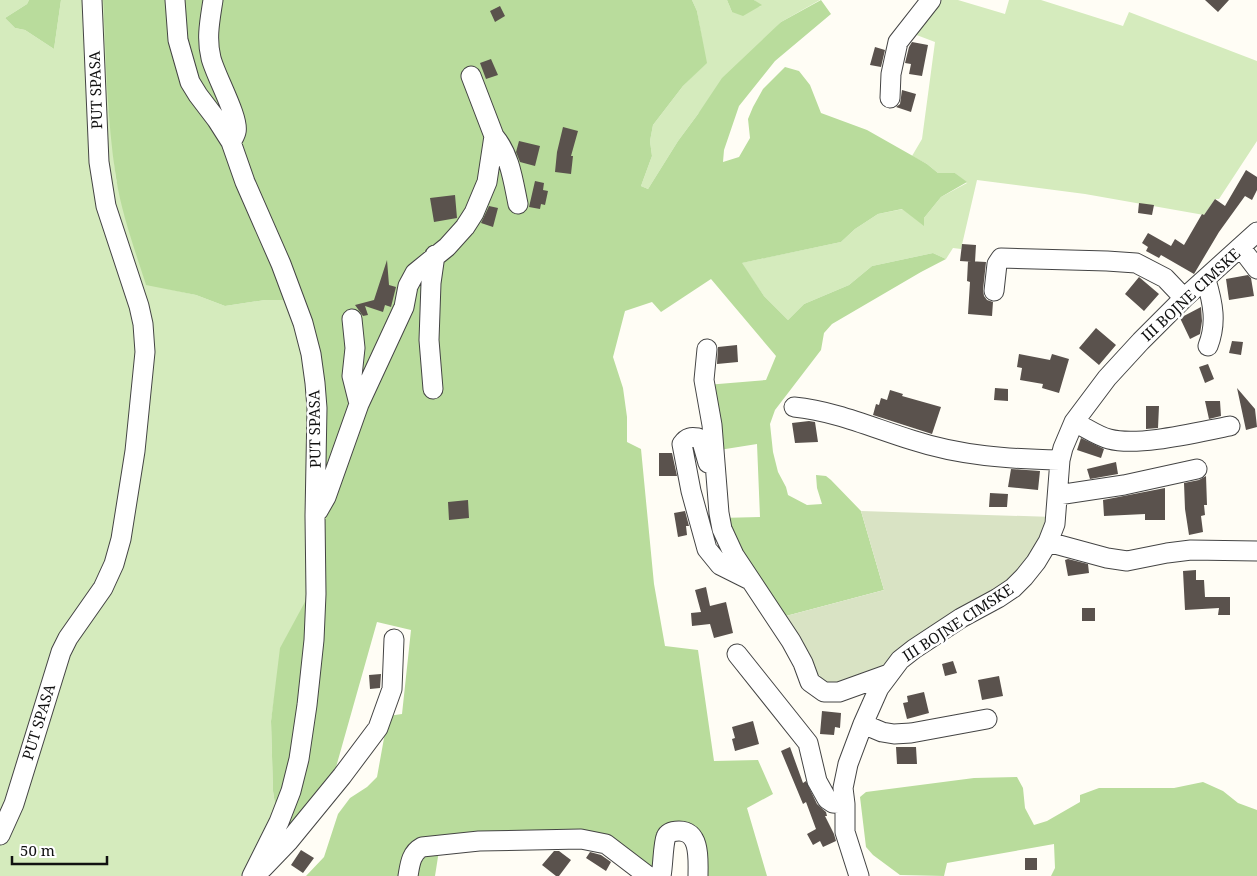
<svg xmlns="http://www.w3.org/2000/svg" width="1257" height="876" font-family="'Noto Serif',serif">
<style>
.green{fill:#d5ebbd}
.forest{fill:#b9dc9c}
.cemetery{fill:#d9e3c4}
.building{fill:#5a524d}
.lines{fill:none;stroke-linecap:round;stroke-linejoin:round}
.minor-casing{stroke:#444;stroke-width:21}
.minor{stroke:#fff;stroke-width:19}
.labels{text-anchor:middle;stroke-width:5;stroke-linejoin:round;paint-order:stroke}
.street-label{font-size:15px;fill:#111;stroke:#fff}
</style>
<rect width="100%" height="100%" fill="#fffdf5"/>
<path class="green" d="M0 0H29L27 4 5 18 15 28 25 30 54 49 61 0H103L109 111 116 179 146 284 196 295 225 306 265 300H298L313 341 321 581 276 687 271 721 273 791 279 830 255 876H0Z
M692 0H727L732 12 761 6 754 0H820L781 22 698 114 678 141 648 189 641 186 652 156 650 141 653 125 683 86 706 63 697 11Z
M931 0H958L1005 14 1009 0H1041L1123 26 1129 12 1257 61V141L1219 199H1215L1204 215 1085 194 977 180 961 249 953 248 946 259 933 253 872 266 849 285 804 304 788 320 764 296 741 263 841 242 855 229 878 214 903 209 924 225V218L941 197 967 183 955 173H938L927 164 912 156 922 139 935 42 906 31Z"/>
<path class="forest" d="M29 0H61L54 49 25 30 15 28 5 18 27 4Z
M103 0H692L697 11 707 63 683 86 653 125 650 141 652 156 641 186 648 189 678 141 698 114 722 78 781 22 821 0 831 14 775 61 739 106 724 150 723 162 739 157 750 138 748 119 753 107 763 89 785 67 799 71 810 85 821 113 867 130 927 164 938 173H955L967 182 941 197 924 218V226L902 209 878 214 855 229 841 242 742 263 764 296 788 320 804 304 849 285 872 266 933 253 946 259 921 272 832 324 824 333 821 350 775 410 770 424 773 452 778 472 786 487 788 495 807 505 822 504 817 488 816 475 826 476 831 480 861 511 884 590 786 616 778 617 720 518 760 517 757 444 713 451 706 385 766 380 776 356 711 279 661 312 652 302 625 311 613 357 623 388 627 417V442L641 449 654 584 665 646 698 650 714 761 758 760 773 794 747 808 767 876H697L693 843 674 834 660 876 606 844H440L435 876H306L324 857 338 814 350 798 367 787 377 777 388 716 402 714 411 630 377 622 329 792 288 842 279 830 273 791 271 721 280 648 306 600 321 581 322 389 298 300H265L225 306 196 295 146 285C135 250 122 215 116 178 107 120 106 59 103 0Z
M727 0H754L762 5 743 16 732 12Z
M1017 777 1023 788 1025 808 1034 825 1047 821 1080 802V795L1099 788H1174L1203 782 1223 791 1238 803 1257 810V876H1051L1055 868 1054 844 947 863 944 876 900 875 873 855 866 847 860 797 866 792 974 778Z"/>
<path class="cemetery" d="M861 511 1054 517 1015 581 884 673 822 687 807 652 786 616 884 590Z"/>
<path class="building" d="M1205 0H1229L1218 12Z
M500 6 505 16 495 22 490 11Z
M912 42 928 45 922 76 909 74 911 64 905 63 909 47Z
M875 47 885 50 881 67 870 65Z
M491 59 498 75 486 79 480 63Z
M902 90 916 94 911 112 896 107 900 104Z
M563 127 578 131 571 156H573L571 174 555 172 557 152Z
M519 141 540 146 535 166 520 162 516 152Z
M1246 170 1257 177V190L1252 200 1245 196 1219 232 1194 274 1161 255 1159 258 1146 251 1148 247 1142 243 1148 233 1171 246 1175 239 1184 245 1202 214 1204 215 1215 199 1225 206Z
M535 181 544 183 543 190 548 191 545 205 541 204 540 209 529 207Z
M455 195 457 218 434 222 430 198Z
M1139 203 1154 205 1152 215 1138 213Z
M489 206 498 208 493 227 481 223Z
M962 244 976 245 975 262 960 261Z
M387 260 389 285 396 287 391 307 385 305 383 312 365 306 368 315 363 316 355 305 374 300Z
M968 261 986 262 983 290 984 296 987 300 993 302 992 316 968 314 970 282 967 281Z
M1248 275 1251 278 1254 296 1229 300 1226 279Z
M1139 277 1159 294 1144 311 1125 294Z
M1201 307 1202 321 1200 334 1190 339 1180 318Z
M1096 328 1116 345 1099 365 1079 348Z
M1232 341 1243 342 1241 355 1229 353Z
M737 345 738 362 717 364 718 347Z
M1019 354 1050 360 1052 354 1069 359 1059 393 1042 388 1043 384 1020 380 1022 368 1017 367Z
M1208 364 1214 379 1205 383 1199 367Z
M995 388 1008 389V401L994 400Z
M1237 388 1255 409 1257 427 1246 430Z
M890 390 903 394 902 396 941 407 932 434 873 415 876 404 879 405 881 398 887 400Z
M1205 401H1220L1221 416 1209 419Z
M1146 406H1159L1158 428 1146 429Z
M809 421 815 422 818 442 795 443 792 423Z
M1081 438 1104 449 1101 458 1077 450Z
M659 453H672L677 476H659Z
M1116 462 1118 474 1090 479 1087 469Z
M1011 469 1040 471 1038 490 1008 487Z
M1206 476 1207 505H1204L1205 515 1201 516 1203 532 1189 535 1185 509 1184 483 1199 480Z
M1165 488V520H1145V514L1104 516 1103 500Z
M990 493 1008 494 1007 507H989Z
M468 500 469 518 449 520 448 502Z
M685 511 689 526H686L687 535 678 537 674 513Z
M1068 559 1088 564 1089 573 1068 576 1065 560Z
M1196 570V580H1204L1205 597H1230V615H1218L1219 608 1185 610 1183 571Z
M706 587 710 606 726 602 733 633 714 638 710 624 692 626 691 613 701 612 695 590Z
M1082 608H1095V621H1082Z
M953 661 957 673 945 676 942 664Z
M381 674 380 688 370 689 369 675Z
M999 676 1003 696 982 700 978 680Z
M924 692 929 713 907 719 903 703 908 702 907 696Z
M822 711 841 713 840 728 835 727 834 735 820 734Z
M753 721 759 744 735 751 732 739 735 738 732 727Z
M790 747 803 783 806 781 817 804 826 812 827 816H825L834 834 836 841 823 847 820 841 813 845 807 834 816 829 806 802 803 804 781 751Z
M896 747H916L917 764H897Z
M301 850 314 858 303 873 291 865Z
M554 851H559L571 860 559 876H556L542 865Z
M590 852 601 855 611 862 606 871 586 858Z
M1025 858H1037V870H1025Z"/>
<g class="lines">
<g class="minor-casing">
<path id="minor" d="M175 0 178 40 190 82 198 95 217 120 231 142 245 182 281 264 303 323 311 354 315 383 317 408 315 516 316 594 314 640 307 705 299 759 291 791 279 822 252 876
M213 0C210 20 206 38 211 58 215 75 240 119 236 132 235 136 233 139 231 142
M890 98 891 74 898 42 931 0
M494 136C510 155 513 180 518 204
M1241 248 1257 269
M1206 280C1213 303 1217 323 1208 346
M994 291 997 264 1001 258 1107 261 1136 263 1165 278 1184 298
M352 319 355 348 352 376 359 404
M707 349 704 380 712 425 719 513 722 529 734 555 791 641 803 663 810 682 824 692H839L889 674
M433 389 429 340 431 283 435 255
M794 407C835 411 873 428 912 440 961 456 1009 459 1060 460
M1074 422C1085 427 1097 436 1109 439 1139 447 1198 432 1230 426
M708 463 702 442 698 438C691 437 687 437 682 444L691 491 707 549 720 565 750 580
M1058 495 1124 485 1197 469
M318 511 326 497 359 404 404 307 408 286 415 273 447 247 465 227 474 213 487 182 494 136 471 76
M1048 542 1107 558 1127 561 1167 553 1191 550 1257 551
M737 654 808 743 817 781 827 799 833 803 845 804
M863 724 882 732 894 734 911 733 987 719
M0 835 14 804 61 652 68 638 103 588 114 564 121 539 135 451 145 352 143 324 139 306 106 206 99 162 92 0
M263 868 288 842 342 776 378 728 392 689 394 639
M408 876C410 864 411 853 422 847L479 841 581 839 606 844 648 876
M661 876C663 867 663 844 666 837 668 832 674 831 679 831 701 831 698 861 698 876
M859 876 845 832V804L843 788 848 764 863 724 879 688 900 660 914 649 961 618 998 598 1013 588 1024 577 1036 562 1048 542 1055 524 1060 460 1063 448 1074 422 1107 378 1141 341 1184 298 1257 232"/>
</g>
<use href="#minor" class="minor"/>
</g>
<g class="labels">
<g class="street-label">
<text transform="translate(96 90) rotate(-92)" y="5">PUT SPASA</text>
<text transform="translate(1191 295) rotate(-43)" y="5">III BOJNE CIMSKE</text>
<text transform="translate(315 429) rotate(-91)" y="5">PUT SPASA</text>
<text transform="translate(958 623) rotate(-33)" y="5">III BOJNE CIMSKE</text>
<text transform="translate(39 722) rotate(-73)" y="5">PUT SPASA</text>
</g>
</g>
<path d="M12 856v8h95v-8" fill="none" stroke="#111111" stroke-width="2.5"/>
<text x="20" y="856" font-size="15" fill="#111111" stroke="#ffffff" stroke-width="4" paint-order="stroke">50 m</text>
</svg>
